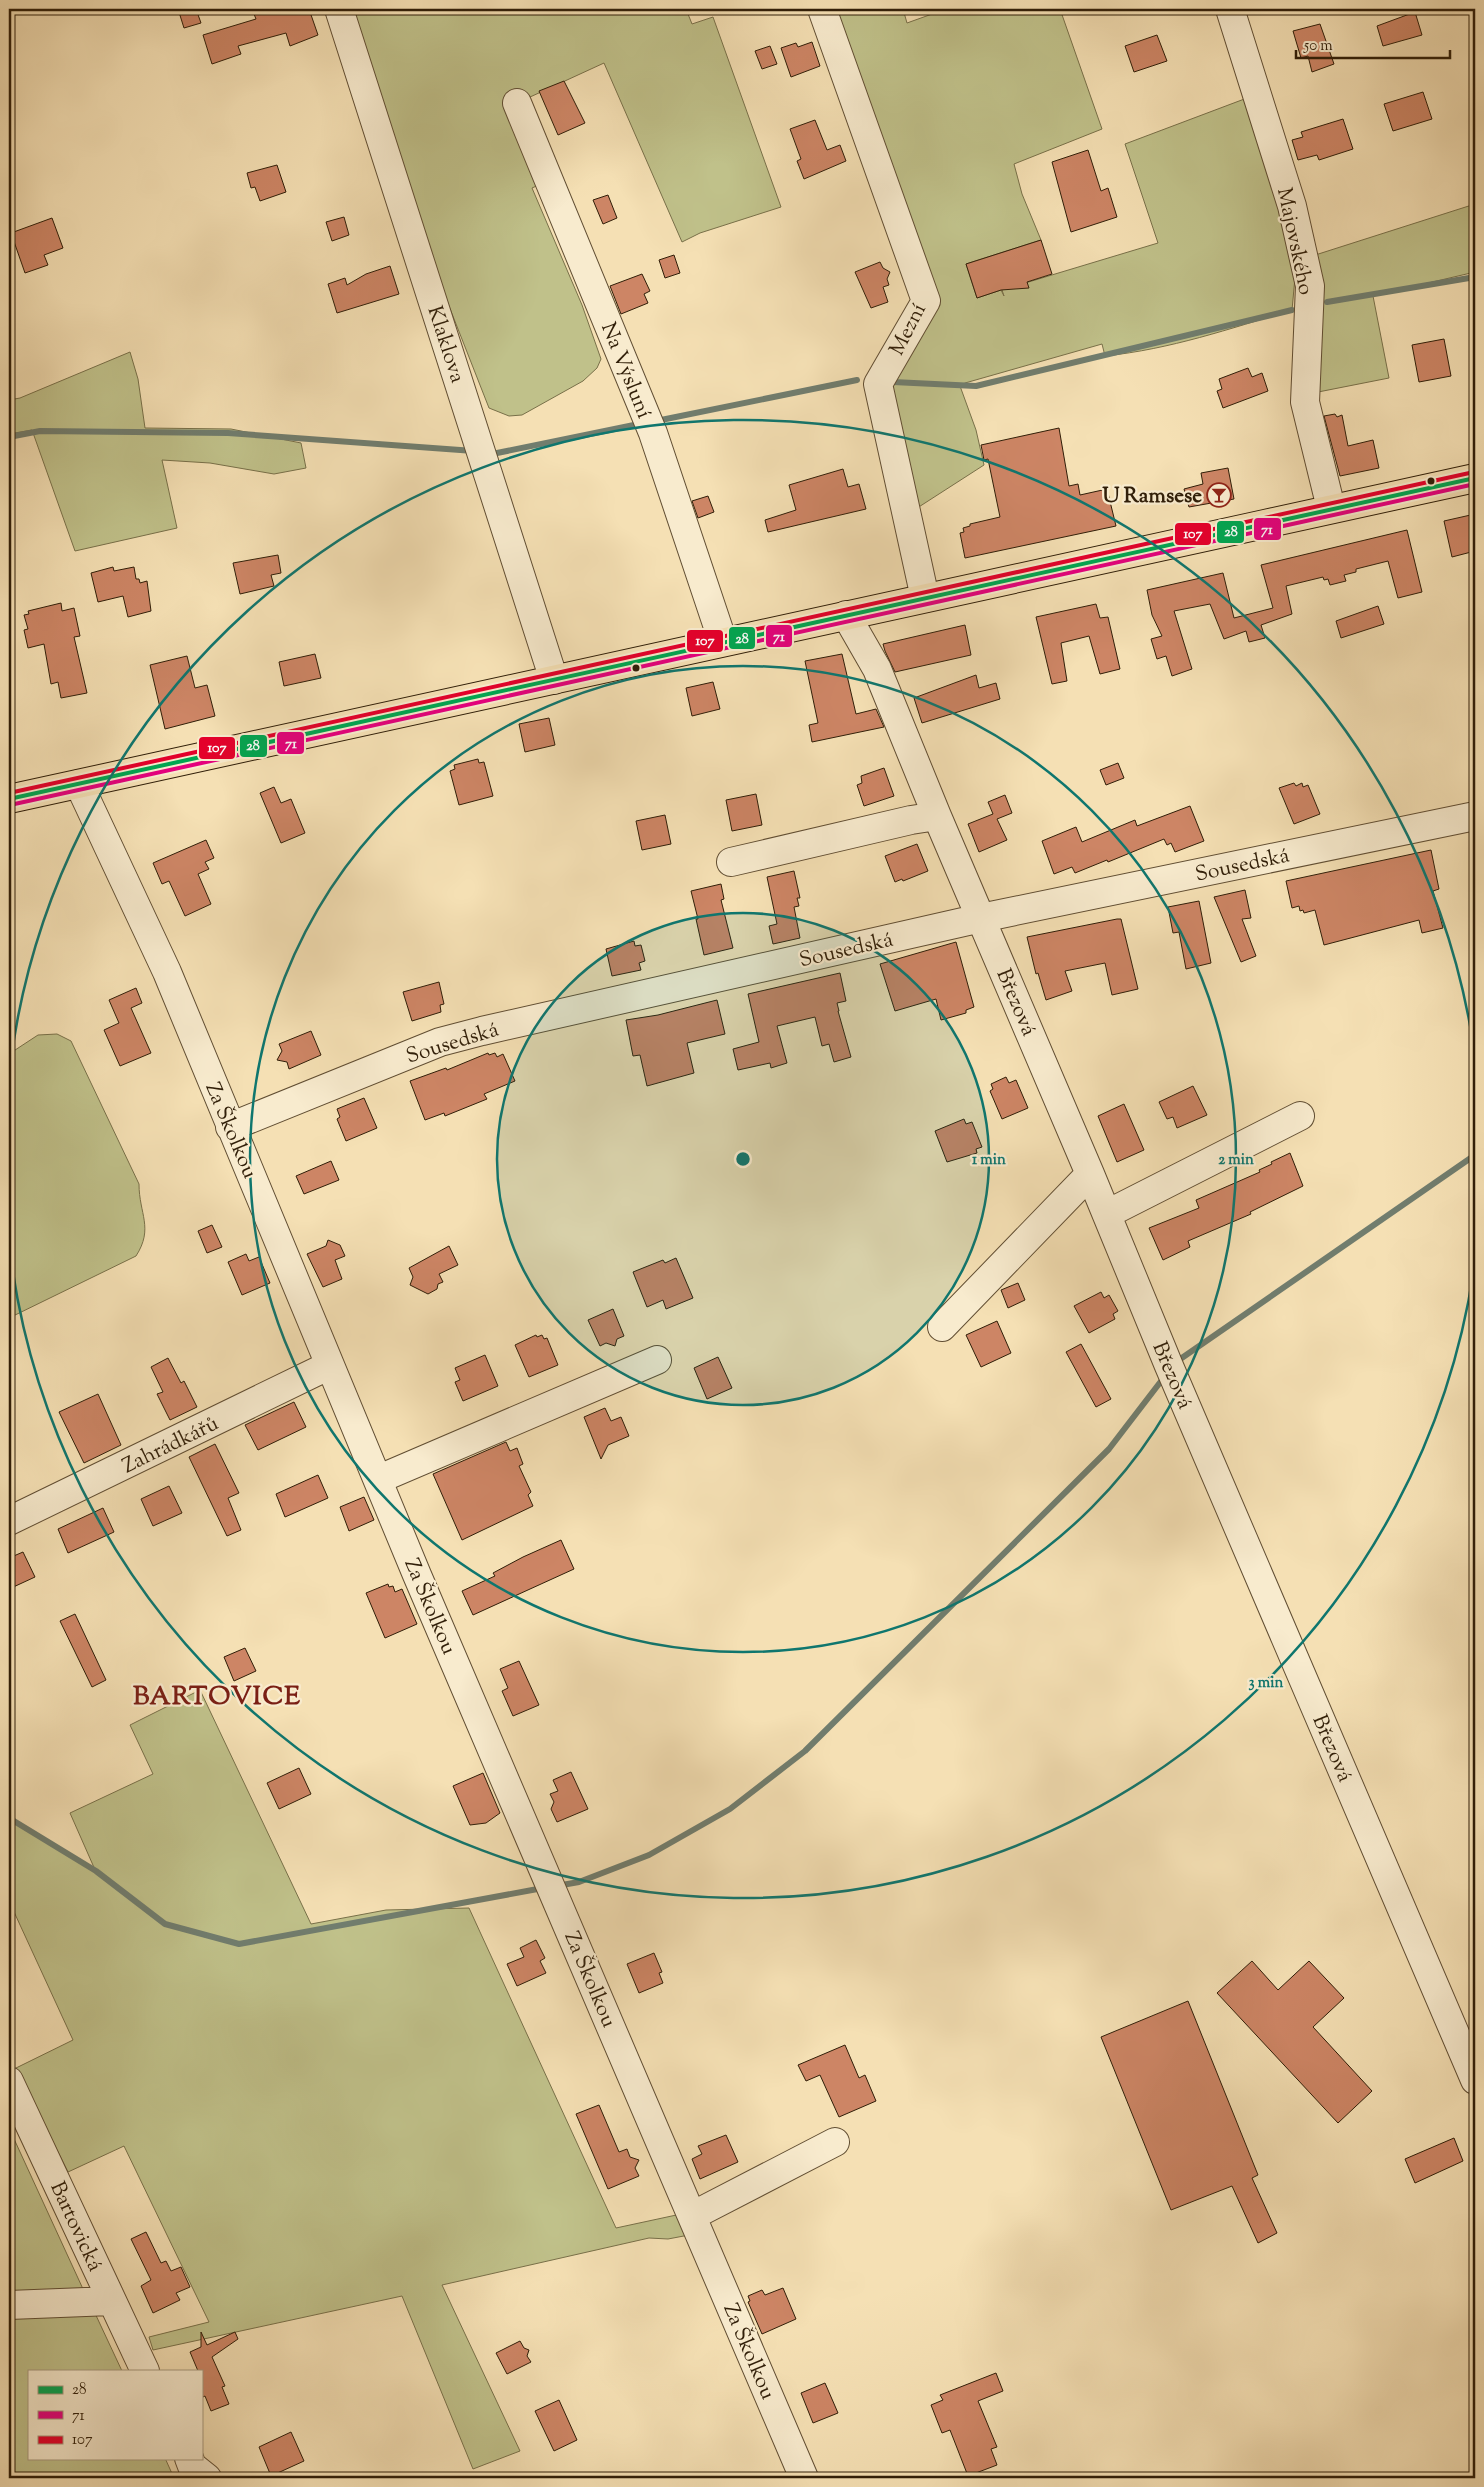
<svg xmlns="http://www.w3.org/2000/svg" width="1484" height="2487" font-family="'Sorts Mill Goudy',serif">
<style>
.green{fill:#c0c18a;stroke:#787049}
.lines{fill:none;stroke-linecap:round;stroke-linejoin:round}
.stream{stroke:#717d6e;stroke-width:6}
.building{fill:#cd8565;stroke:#301e08}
.minor-casing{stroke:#614e33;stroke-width:30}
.major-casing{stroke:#301e08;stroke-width:30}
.minor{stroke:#f8ebce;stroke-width:28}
.major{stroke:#f5e0b4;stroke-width:28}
.bus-1-casing{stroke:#f8ebce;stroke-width:8}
.bus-2-casing{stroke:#f8ebce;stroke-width:8}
.bus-3-casing{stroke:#f8ebce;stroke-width:8}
.bus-1{stroke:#00a651;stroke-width:4}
.bus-2{stroke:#e5007d;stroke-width:4}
.bus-3{stroke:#e4002b;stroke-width:4}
.ring{fill:none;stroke:#0f766e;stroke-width:2.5}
.bus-dot{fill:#301e08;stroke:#f8ebce;stroke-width:2}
.labels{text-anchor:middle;stroke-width:4.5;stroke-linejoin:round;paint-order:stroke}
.street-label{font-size:21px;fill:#301e08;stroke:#f8ebce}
.poi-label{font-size:21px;font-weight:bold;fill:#301e08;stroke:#f8ebce;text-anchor:end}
.district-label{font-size:26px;font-weight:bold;letter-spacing:1px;fill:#7a1f14;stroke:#f8ebce}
.centre{fill:#0f766e;stroke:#f8ebce;stroke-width:2.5}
.ring-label{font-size:15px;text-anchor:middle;font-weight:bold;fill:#0f766e;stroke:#f8ebce;stroke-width:4.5;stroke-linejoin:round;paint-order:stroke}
.line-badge{stroke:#f8ebce;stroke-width:2}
.badge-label{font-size:14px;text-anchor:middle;font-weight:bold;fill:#fff}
</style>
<rect width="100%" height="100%" fill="#f5e0b4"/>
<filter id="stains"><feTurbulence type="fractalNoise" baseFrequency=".004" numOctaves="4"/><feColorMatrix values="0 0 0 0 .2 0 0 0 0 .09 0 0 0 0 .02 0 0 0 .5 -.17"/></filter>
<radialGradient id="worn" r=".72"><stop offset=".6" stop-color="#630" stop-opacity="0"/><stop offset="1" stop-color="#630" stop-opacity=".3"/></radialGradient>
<path class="green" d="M352 9H686L692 24 713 17 781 207 700 233 682 242 604 63 517 103 541 184 532 188 582 305 601 359 597 368 583 381 522 415 509 416 489 408 447 301Z
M831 9H903L907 23 946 9H1060L1102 129 1014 164 1022 194 1041 240 966 264 977 298 1001 290 1004 296 1002 290 1158 243 1125 144 1247 98 1297 256 1292 310C1229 329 1171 349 1105 356L1102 344 965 383 960 386 976 430 984 465 911 512 883 379 931 302Z
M1475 204V272L1373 296 1389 378 1308 394 1309 257Z
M130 352 138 379 145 428 231 429 301 443 306 468 274 474 210 463 162 460 177 528 75 551 32 430 9 434V400L20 398Z
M57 1034 71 1041 139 1184C139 1214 154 1228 136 1256L9 1318V1054L38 1035Z
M200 1690 311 1924 386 1910 469 1908 616 2228 681 2214 689 2235 668 2239 649 2238 442 2285 520 2451 473 2469 402 2296 153 2350 149 2337 209 2322 124 2146 68 2172 16 2068 73 2040 9 1901V1817L96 1872 70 1813 153 1774 130 1725Z
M9 2128 83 2289 9 2292Z
M93 2309 122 2371H29V2458H165L174 2478H9V2312Z"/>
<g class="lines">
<path class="stream" d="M1327 302 1475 277
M893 382 976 386 1292 310
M661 420 857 380
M9 437 40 431 228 433 474 451
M497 453 634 425
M1176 1362 1475 1155
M9 1818 96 1871 165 1924 239 1944 543 1888
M562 1885 579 1882 649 1855 730 1809 805 1751 1109 1449 1165 1376"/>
</g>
<path class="building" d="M178 9H196L201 23 184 28Z
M252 9H309L318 35 290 46 286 33 238 46 241 54 212 64 203 35 256 19Z
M1415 12 1422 35 1383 46 1377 26Z
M1320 24 1334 64 1312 72 1308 56 1301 58 1293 31Z
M1157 35 1167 61 1134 72 1125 46Z
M812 42 820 66 791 77 781 48 796 43 798 47Z
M770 46 777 64 762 69 755 51Z
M564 81 585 123 558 135 539 91Z
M1423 92 1432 119 1393 131 1384 104Z
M1343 119 1353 149 1319 160 1317 155 1298 160 1292 140 1303 137 1301 132Z
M815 120 827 150 840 145 846 161 804 179 797 161 801 159 790 129Z
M1088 150 1101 191 1108 188 1117 217 1071 232 1052 162Z
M277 165 286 192 260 201 255 187 251 188 247 173Z
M608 195 617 218 603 224 593 200Z
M344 217 349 235 332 241 326 222Z
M52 218 63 248 44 255 48 265 25 273 11 233Z
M1041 240 1052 274 1027 282 1029 288 1001 290 977 298 966 264Z
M674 255 680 273 665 278 659 260Z
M880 262 883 268 890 272 887 279 889 285 883 287 888 302 871 308 855 272Z
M390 266 399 294 337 313 328 284 345 278 347 285 366 274Z
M642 274 650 291 644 294 648 303 621 314 610 286Z
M1444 339 1451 376 1419 382 1412 345Z
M1248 368 1252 377 1262 373 1268 391 1223 408 1217 391 1222 389 1219 379Z
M1335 414 1337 417 1342 415 1348 446 1373 440 1379 468 1340 476 1324 416Z
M1059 428 1069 486 1078 484 1080 495 1107 489 1116 526 965 558 960 533 964 532 963 528 970 526V524L1000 517 988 459 984 460 981 445Z
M1228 468 1234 499 1189 507 1184 489 1203 484 1201 473Z
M843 469 848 487 859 484 866 509 768 532 765 520 796 510 789 485Z
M708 496 714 512 698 518 692 501Z
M1475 514V551L1452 557 1444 521Z
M1407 530 1422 592 1398 598 1388 561 1356 569V572L1344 575 1346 581 1330 585 1328 579 1324 580 1323 577 1286 586 1292 614 1261 625 1265 638 1249 642 1246 631 1224 639 1210 604 1174 611 1192 669 1172 676 1166 656 1157 659 1151 639 1162 636 1152 615 1147 590 1223 573 1234 618 1273 608 1261 565Z
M278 555 281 573 271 575 274 586 240 594 233 563Z
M113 567 114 571 134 567 136 579H139L140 583 147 581 151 611 128 617 123 596 98 602 91 573Z
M61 603 62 611 74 608 80 636 74 637 87 693 61 698 58 682 51 684 44 644 28 648 24 630 28 629 24 615 29 614 28 611Z
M1096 604 1100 618 1108 617 1120 669 1100 674 1089 636 1061 643 1067 681 1052 684 1036 617Z
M1378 606 1384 624 1341 638 1336 621Z
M965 625 971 655 895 672 885 651 883 644Z
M315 654 321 678 284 686 279 662Z
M842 654 856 714 876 709 884 727 812 742 809 725 818 723 805 661Z
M187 656 195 688 207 685 215 716 165 729 150 665Z
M976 675 979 688 996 683 1000 699 922 723 914 698Z
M713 682 720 709 692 716 686 688Z
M549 718 555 745 525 752 519 724Z
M478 759 479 763 484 762 493 796 459 805 450 771 455 769 454 765Z
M1118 763 1124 778 1106 785 1100 770Z
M884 768 894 796 864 806 857 785 862 783 861 776Z
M1294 783 1296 786 1302 783 1303 787 1308 785 1320 814 1294 824 1279 788Z
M274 787 281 803 291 799 305 833 281 843 260 793Z
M756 794 762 825 732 831 726 800Z
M1005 795 1012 813 997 819 1007 840 979 852 968 824 993 814 988 802Z
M1190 806 1204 841 1175 852 1171 843 1167 845 1164 839 1108 862 1107 860 1075 873 1072 867 1054 874 1042 841 1076 827 1082 842 1135 820 1137 826Z
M665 815 671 844 642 850 636 821Z
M206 840 214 858 205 862 209 869 198 874 211 904 185 916 169 881 162 884 153 863Z
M917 844 928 871 903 881 902 879 895 882 885 856Z
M1431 850 1439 889 1433 891 1443 928 1422 933 1419 920 1324 945 1315 910 1304 913 1303 910 1300 911 1299 906 1292 908 1286 881Z
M794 871 800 898H797L799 906 794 907 800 938 773 944 769 926 777 924 767 877Z
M721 884 724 899 721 900 733 948 704 955 696 919H698L691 891Z
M1245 890 1251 918 1242 919 1256 956 1241 962 1214 897Z
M1199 901 1211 963 1186 969 1179 932 1173 933 1168 907Z
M1117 919H1121L1138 989 1112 995 1105 963 1065 971 1072 991 1046 1000 1038 973 1036 974 1027 937Z
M634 941 635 946 641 945 645 961 639 963 641 970 612 976 606 949Z
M956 942 974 1007 966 1010V1013L941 1020 936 999 895 1011 880 964Z
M840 973 846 1001 837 1003 839 1011H838L851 1057 834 1062 829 1044 822 1046 815 1017 777 1026 787 1063 771 1068 770 1063 738 1070 733 1049 759 1042 748 994Z
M439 982 444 1004 440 1005 441 1012 412 1021 403 992Z
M136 988 142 1003 131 1008 151 1053 120 1066 104 1030 119 1023 109 1000Z
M717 1000 725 1034 687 1043 694 1073 647 1086 640 1055 633 1056 626 1020 658 1015Z
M311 1031 321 1055 289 1069 287 1062 277 1060 282 1051 279 1044Z
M488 1053 489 1055 495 1053 497 1057 503 1054 515 1081 484 1094 487 1099 445 1116 444 1113 425 1120 410 1081 446 1068 447 1070Z
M1006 1077 1009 1083 1016 1080 1028 1108 1002 1119 990 1091 993 1089 991 1084Z
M1193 1086 1207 1115 1177 1128 1173 1117 1167 1119 1159 1102Z
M364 1098 377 1128 346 1141 337 1119 340 1117 337 1109Z
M1124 1104 1144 1150 1117 1162 1098 1116Z
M964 1119 966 1124 972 1122 982 1147 976 1149 977 1153 947 1162 935 1131Z
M1290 1153 1303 1186 1250 1212 1251 1214 1188 1241 1190 1247 1163 1260 1149 1228 1199 1208 1196 1200 1260 1172 1259 1170 1272 1164 1271 1162Z
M331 1161 339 1180 304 1194 296 1176Z
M212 1225 222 1247 207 1253 198 1231Z
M328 1240 340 1245 345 1256 335 1260 342 1279 323 1287 307 1254 326 1246Z
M449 1246 458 1265 439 1274 443 1282 438 1284 437 1289 428 1294 410 1285 413 1277 409 1268Z
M246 1254 249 1261 259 1257 270 1283 242 1295 228 1262Z
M676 1258 693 1298 666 1309 663 1300 647 1307 633 1272 663 1260 665 1263Z
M1018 1283 1025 1300 1008 1308 1001 1290Z
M1101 1292 1104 1298 1109 1295 1118 1311 1113 1314 1115 1319 1089 1333 1074 1306Z
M613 1309 624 1336 617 1339 615 1346 606 1343 600 1346 588 1320Z
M997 1321 1011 1353 981 1367 966 1335Z
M536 1335 537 1337 542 1335 544 1339 547 1338 558 1365 529 1377 515 1345Z
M1081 1344 1111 1399 1096 1407 1066 1352Z
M485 1355 498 1386 463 1401 455 1382 460 1380 455 1368Z
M718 1357 732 1388 707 1399 694 1368Z
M168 1358 181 1383 184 1381 197 1407 170 1420 157 1394 163 1392 151 1367Z
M98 1394 121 1445 84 1463 59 1412Z
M294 1402 306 1427 258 1450 245 1425Z
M605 1408 611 1421 621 1417 629 1436 608 1445 601 1459 584 1417Z
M506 1442 510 1451 517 1448 523 1464 519 1466 531 1492 528 1495 533 1506 462 1540 433 1474Z
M215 1444 239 1493 228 1498 241 1530 227 1536 189 1457Z
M318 1475 328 1498 285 1517 276 1494Z
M169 1486 182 1513 153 1526 141 1499Z
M364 1497 374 1520 349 1531 340 1507Z
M103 1508 114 1532 68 1553 58 1529Z
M561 1540 574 1569 473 1615 462 1591 495 1576 493 1573 523 1557Z
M23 1552 35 1577 9 1589V1558Z
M388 1584 389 1587 393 1586 395 1592 402 1589 417 1624 385 1638 366 1593Z
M75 1614 106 1680 92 1687 60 1621Z
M245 1648 256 1671 234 1681 224 1657Z
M519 1661 539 1705 513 1716 502 1691 508 1688 500 1669Z
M299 1768 311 1794 279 1809 267 1783Z
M571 1772 588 1809 557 1822 551 1809 554 1802 550 1794 558 1791 553 1780Z
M483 1773 500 1813 486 1823 470 1825 453 1786Z
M536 1940 545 1958 540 1961 546 1973 517 1986 507 1964 524 1957 520 1948Z
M654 1953 662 1972 659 1973 663 1983 639 1993 627 1964Z
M1252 1961 1278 1990 1309 1961 1344 1998 1313 2027 1372 2091 1338 2123 1217 1993Z
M1188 2001 1258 2175 1252 2178 1277 2233 1258 2243 1232 2186 1171 2210 1101 2037Z
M845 2045 859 2078 865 2075 876 2101 839 2117 820 2075 806 2081 798 2065Z
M599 2105 619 2152 627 2149 630 2157 639 2160 635 2168 639 2176 608 2189 576 2114Z
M726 2135 738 2162 700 2179 692 2159 702 2154 698 2146Z
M1454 2138 1463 2161 1415 2183 1405 2159Z
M146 2232 161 2263 166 2261 171 2271 181 2267 190 2287 176 2293 180 2300 153 2313 141 2286 151 2280 131 2239Z
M783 2288 796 2319 762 2334 748 2302 750 2301 748 2296 762 2290 765 2295Z
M201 2332 207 2345 235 2332 238 2339 212 2357 225 2386 222 2387 229 2404 211 2411 205 2396 201 2398V2371H198L190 2352 201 2347Z
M520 2341 524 2348 529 2350 527 2356 531 2362 507 2374 496 2353Z
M996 2373 1003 2391 978 2401 997 2447 991 2449 997 2465 968 2476 950 2430 942 2433 931 2405 943 2400 940 2395Z
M825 2383 838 2413 813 2423 801 2393Z
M559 2400 577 2440 554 2451 535 2411Z
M291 2432 304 2461 271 2476 259 2447Z"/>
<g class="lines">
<g class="minor-casing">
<path id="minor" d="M339 9 554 680
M822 9 926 301 878 384 925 598
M1230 9 1292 206 1310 286 1305 402 1331 508
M517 103 653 433 723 642
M846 615 877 669 937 816 1090 1174 1169 1366 1475 2080
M79 784 167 972 417 1575 804 2478
M731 862 911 820 937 816
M230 1127 440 1042 482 1031 981 918 1475 816
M1107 1214 1300 1116
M942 1327 1090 1174
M379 1479 657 1360
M9 1521 330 1365
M9 2081 145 2371
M692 2216 835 2142
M9 2305 111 2301
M189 2458 192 2466 207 2478"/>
</g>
<g class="major-casing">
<path id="major" d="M9 799 1475 478"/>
</g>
<use href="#minor" class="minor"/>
<use href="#major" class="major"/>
<g class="bus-1-casing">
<path id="bus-1" d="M9 799 1475 478"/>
</g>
<g class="bus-2-casing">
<path id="bus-2" d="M10 805 1475 484"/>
</g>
<g class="bus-3-casing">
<path id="bus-3" d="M9 793 1474 472"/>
</g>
<use href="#bus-1" class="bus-1"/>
<use href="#bus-2" class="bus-2"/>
<use href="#bus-3" class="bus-3"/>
</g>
<circle cx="743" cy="1159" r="246" fill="#0f766e" fill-opacity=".12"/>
<g class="ring">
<circle cx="743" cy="1159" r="246"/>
<circle cx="743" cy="1159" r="493"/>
<path d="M1475 1262A739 739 0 0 1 9 1243M9 1075A739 739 0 0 1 1475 1056"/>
</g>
<defs>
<g id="bar-ring" transform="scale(1.25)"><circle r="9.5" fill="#f8ebce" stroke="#8f2418" stroke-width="1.5"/><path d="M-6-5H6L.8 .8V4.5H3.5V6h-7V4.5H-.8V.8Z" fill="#8f2418"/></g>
</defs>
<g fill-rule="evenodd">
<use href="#bar-ring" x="1219" y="495"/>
</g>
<g class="bus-dot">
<circle cx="1431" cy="481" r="4.5"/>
<circle cx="636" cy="668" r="4.5"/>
</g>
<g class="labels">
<g class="street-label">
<text transform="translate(1296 241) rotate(78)" y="7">Majovského</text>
<text transform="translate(907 329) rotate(-63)" y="7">Mezní</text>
<text transform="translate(447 344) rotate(72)" y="7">Klaklova</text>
<text transform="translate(627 370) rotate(68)" y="7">Na Výsluní</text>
<text transform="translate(1242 864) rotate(-12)" y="7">Sousedská</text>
<text transform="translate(846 949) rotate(-13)" y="7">Sousedská</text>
<text transform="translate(1017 1002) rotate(67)" y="7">Březová</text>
<text transform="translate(452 1042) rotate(-17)" y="7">Sousedská</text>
<text transform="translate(232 1130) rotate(67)" y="7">Za Školkou</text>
<text transform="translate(1173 1375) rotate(67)" y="7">Březová</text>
<text transform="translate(170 1444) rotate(-26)" y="7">Zahrádkářů</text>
<text transform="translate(431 1606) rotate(67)" y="7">Za Školkou</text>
<text transform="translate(1333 1748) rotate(67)" y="7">Březová</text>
<text transform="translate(591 1979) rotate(67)" y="7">Za Školkou</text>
<text transform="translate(77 2226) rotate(65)" y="7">Bartovická</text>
<text transform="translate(750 2351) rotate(67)" y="7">Za Školkou</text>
</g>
<g class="poi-label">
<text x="1202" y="502">U Ramsese</text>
</g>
<g class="district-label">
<text x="217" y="1704">BARTOVICE</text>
</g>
</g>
<circle cx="743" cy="1159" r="8" class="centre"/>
<g class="ring-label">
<text x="989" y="1164">1 min</text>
<text x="1236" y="1164">2 min</text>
<text x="1266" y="1687">3 min</text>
</g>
<g class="line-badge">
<rect x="1253" y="517" width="29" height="24" rx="5" fill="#e5007d"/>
<rect x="1216" y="520" width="29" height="24" rx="5" fill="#00a651"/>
<rect x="1174" y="522" width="38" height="24" rx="5" fill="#e4002b"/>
<rect x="765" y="624" width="28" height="24" rx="5" fill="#e5007d"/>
<rect x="728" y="626" width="28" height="24" rx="5" fill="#00a651"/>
<rect x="686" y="629" width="38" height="24" rx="5" fill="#e4002b"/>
<rect x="276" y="731" width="29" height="24" rx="5" fill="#e5007d"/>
<rect x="239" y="734" width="29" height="24" rx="5" fill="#00a651"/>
<rect x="198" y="736" width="38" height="24" rx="5" fill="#e4002b"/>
</g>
<g class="badge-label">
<text x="1267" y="534">71</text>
<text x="1231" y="536">28</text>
<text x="1193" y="538">107</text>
<text x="779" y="641">71</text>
<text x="742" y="643">28</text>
<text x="705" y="645">107</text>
<text x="291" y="748">71</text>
<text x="253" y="750">28</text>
<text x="217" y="752">107</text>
</g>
<rect width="1484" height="2487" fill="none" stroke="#f5e0b4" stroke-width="30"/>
<rect x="10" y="10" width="1464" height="2467" fill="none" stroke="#301e08" stroke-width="2.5"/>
<rect x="15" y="15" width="1454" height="2457" fill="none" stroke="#301e08"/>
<rect x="28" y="2370" width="175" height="90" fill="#f8ebce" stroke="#a8997f"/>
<rect x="38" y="2386" width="25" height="8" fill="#00a651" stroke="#a8997f"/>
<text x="72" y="2394" font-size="15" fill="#301e08">28</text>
<rect x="38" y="2411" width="25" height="8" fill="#e5007d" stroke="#a8997f"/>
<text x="72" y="2420" font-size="15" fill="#301e08">71</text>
<rect x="38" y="2436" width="25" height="8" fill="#e4002b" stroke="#a8997f"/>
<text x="72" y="2444" font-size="15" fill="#301e08">107</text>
<path d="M1296 50v8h154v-8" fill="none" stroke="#301e08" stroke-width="2.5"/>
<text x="1304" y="50" font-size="15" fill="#301e08" stroke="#f8ebce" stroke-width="4" paint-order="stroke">50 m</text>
<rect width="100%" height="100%" filter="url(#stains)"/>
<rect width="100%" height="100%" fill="url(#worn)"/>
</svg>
